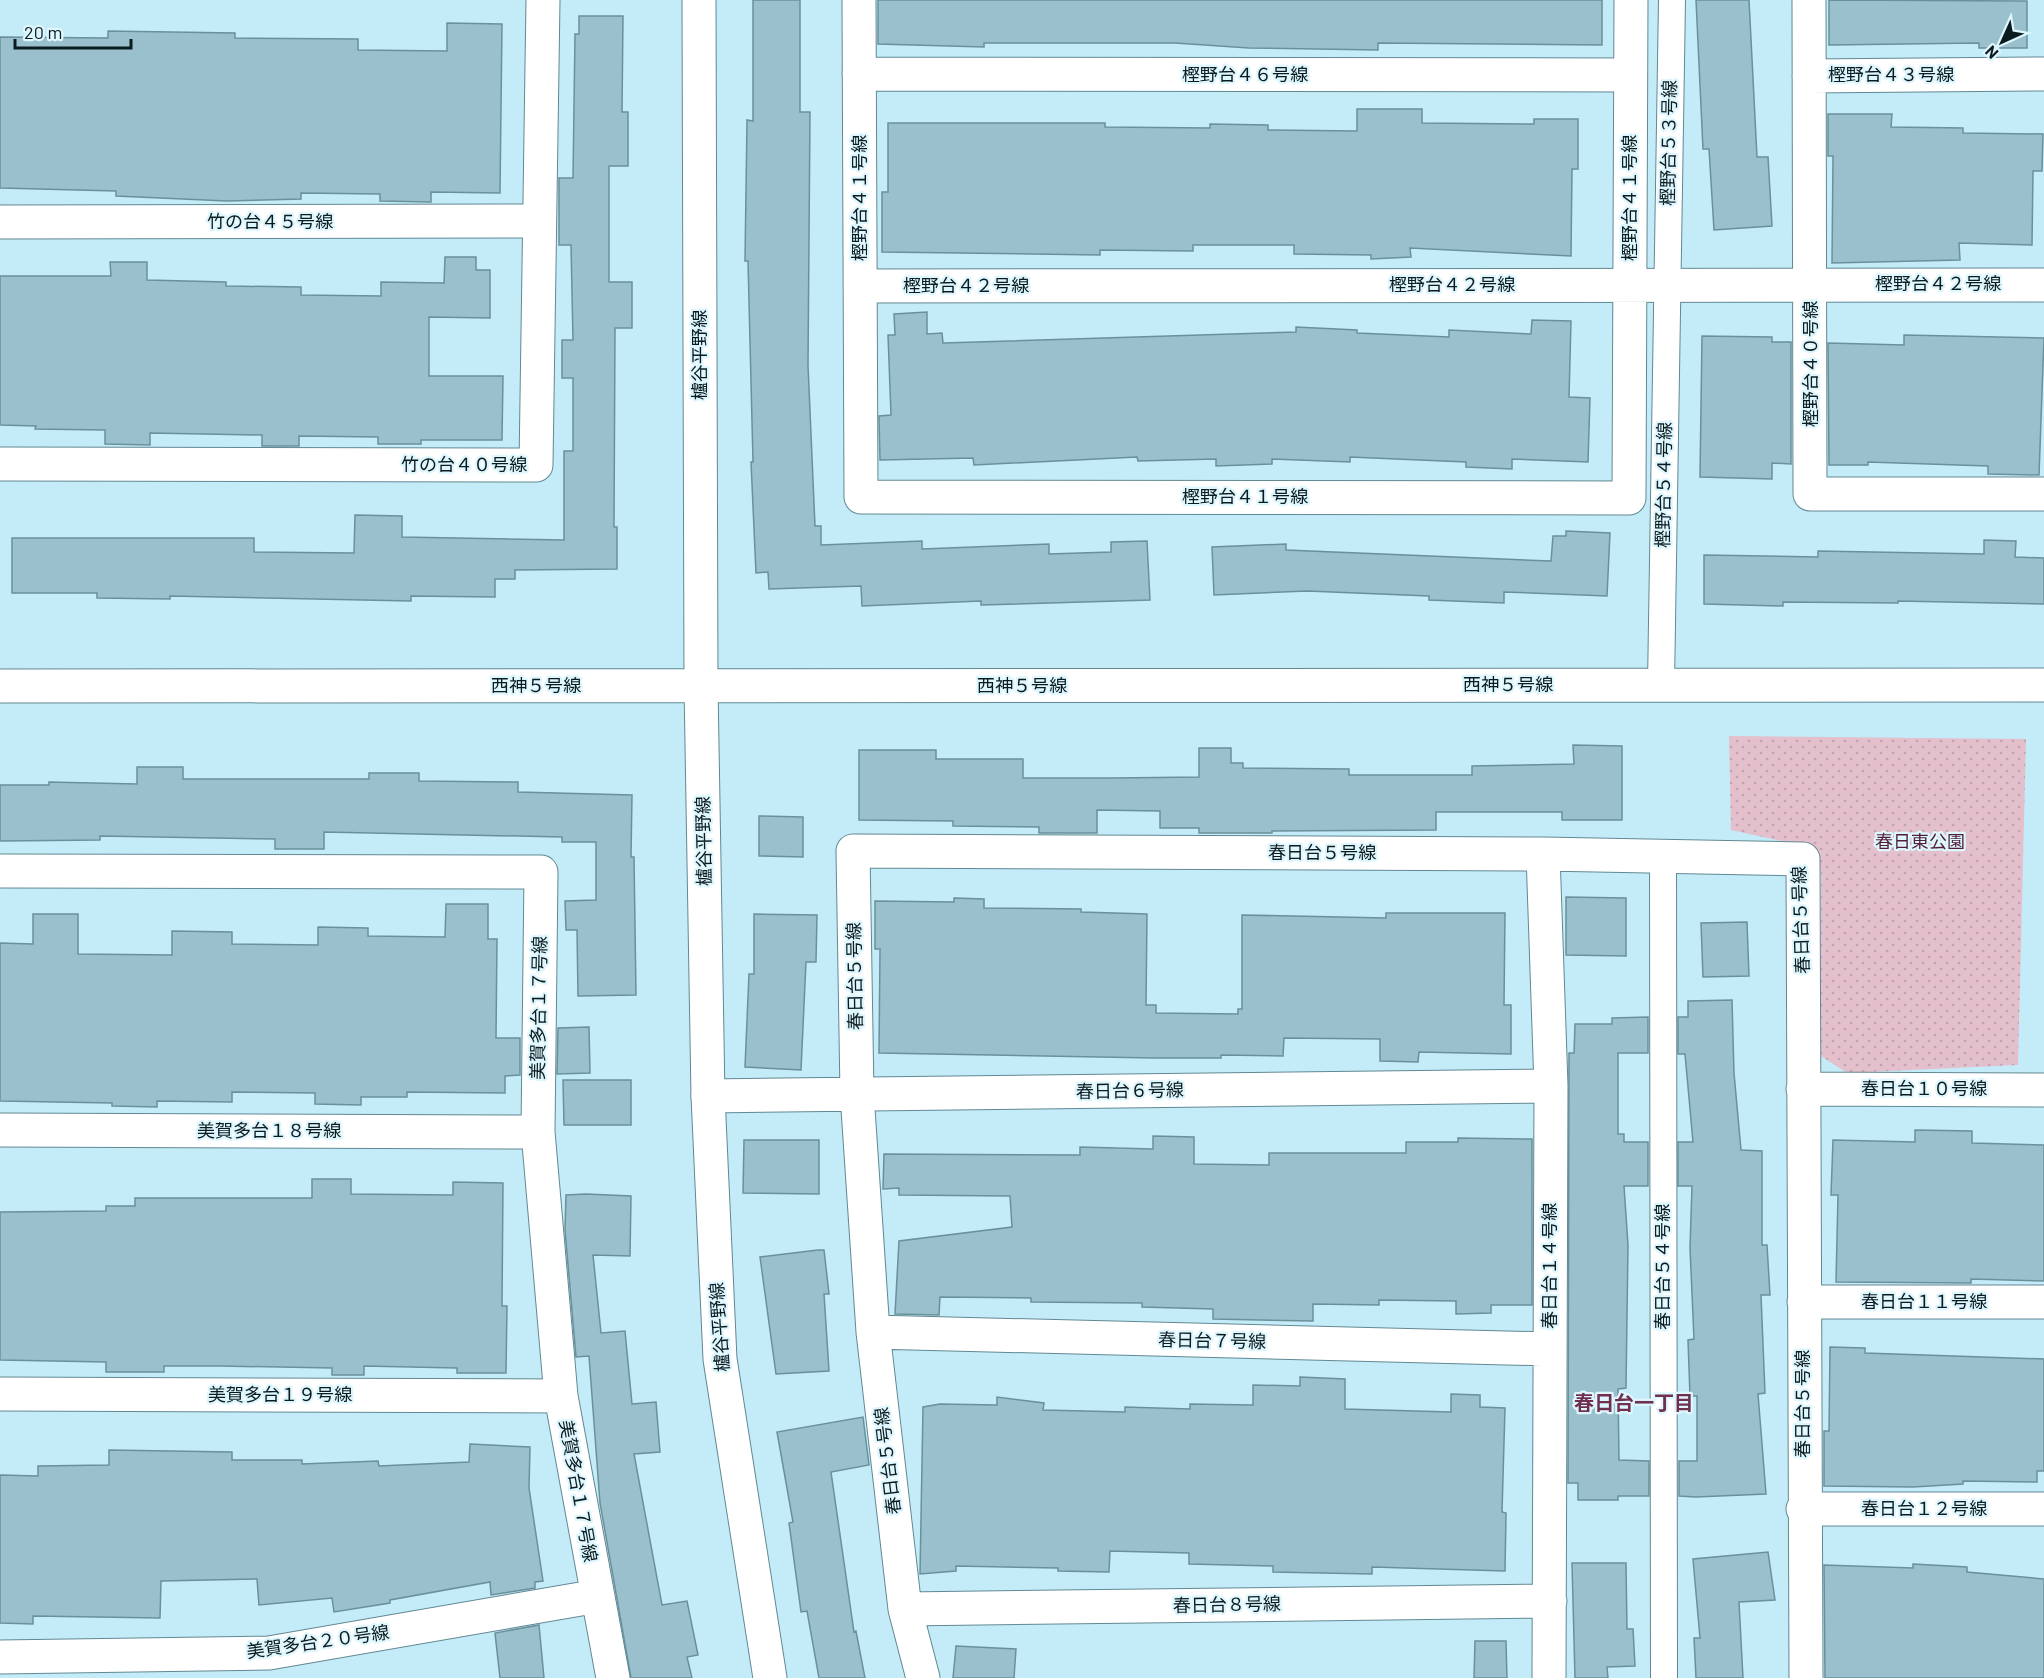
<svg xmlns="http://www.w3.org/2000/svg" width="2044" height="1678" font-family="Barlow,'Noto Sans JP',sans-serif">
<style>
.park{fill:url(#park-dots)}
.building{fill:#99c0cc;stroke:#6a909b;stroke-width:1.5}
.lines{fill:none;stroke-linecap:round;stroke-linejoin:round}
.pedestrian-casing{stroke:#628893;stroke-width:28}
.minor-casing{stroke:#628893;stroke-width:35}
.tertiary-casing{stroke:#628893;stroke-width:35}
.pedestrian{stroke:#fff;stroke-width:26}
.minor{stroke:#fff;stroke-width:33}
.tertiary{stroke:#fff;stroke-width:33}
.labels{text-anchor:middle;stroke-width:4.5;stroke-linejoin:round;paint-order:stroke}
.street-label{font-size:18px;fill:#0b1b1f;stroke:#def6fd}
.park-label{font-size:18px;fill:#521e36;stroke:#def6fd}
.neighbourhood-label{font-size:20px;font-weight:bold;fill:#712f4e;stroke:#def6fd}
</style>
<defs>
<pattern id="park-dots" width="8" height="8" patternUnits="userSpaceOnUse" patternTransform="scale(1.5)"><rect width="8" height="8" fill="#e4c0cd"/><path d="M2 2h.1M6 6h.1" fill="none" stroke="#c2a4b0" stroke-width="1.8" stroke-linecap="round"/></pattern>
</defs>
<rect width="100%" height="100%" fill="#c3ecf8"/>
<path class="park" d="M1729 736 2026 739 2018 1065 1847 1073 1821 1056V870L1809 847 1731 830Z"/>
<path class="building" d="M753 0H800V112H810L808 365 815 526H821V545L922 541V549L1049 544V554L1111 552V542L1147 541 1150 600 981 605V601L862 606 861 586 769 589 768 572 756 573 751 462H753L748 261H745L747 120 753 121Z
M878 0H1602V45L1378 43V50L1249 48 1175 43H984V47L878 44Z
M1696 0H1749L1757 157H1768L1772 226 1714 230 1709 149H1703Z
M1829 0 2027 1V48H1979V43L1829 45Z
M579 16H623L622 112H628V166H609V282H632V328H615L614 527H617V569L515 570V579H495V597L411 596V601L170 596V599L97 598V593H12V538H254V552L354 553 355 515 402 516V537L564 540V451H573V378H562V340H573L571 245H559V178H573L575 34H579Z
M447 23 502 24 500 193 431 192V202L380 201V194L301 193V199L227 201 116 196V191L0 188V37L108 38V31L235 33V38L358 39V50L447 51Z
M1357 109H1422V123L1534 124V119H1578V169H1572L1571 256 1410 248 1411 257 1371 259V255L1294 254V245H1193V251L1100 250V255L882 252V192H888V123H1105V127L1210 128V124L1268 125V130L1357 131Z
M1828 114H1892L1891 127 1963 128V133L2043 134 2042 171H2033L2032 245 1959 243 1960 260 1832 263 1833 156H1828Z
M445 257H476V270H490V318L429 317V376H503L502 440H421V444H378V437L299 436V446H262V435L150 433V445L105 444V430L35 429 36 426 0 425V276H111L110 262H147V280L226 282V286L301 287V295L381 296V282L444 283Z
M927 312V334L942 333 943 343 1296 332V327L1357 330V333L1449 337V330L1531 334 1532 320 1571 321 1569 397 1590 398 1588 462 1512 459V469L1466 467V462L1350 457V462L1272 459V464L1216 466V459L1138 461 1137 457 974 465 973 458 880 460 879 416 891 415 888 335H895L894 314Z
M1904 335 2044 338 2039 475 1988 474V466L1868 462V465H1829L1828 343 1904 345Z
M1702 336 1772 337V342H1791V464L1772 463V479L1700 477Z
M1566 531 1610 533 1607 596 1504 592V603L1429 600V596L1307 591 1214 595 1212 547 1286 544V550L1551 561 1553 536H1566Z
M1984 540 2016 541 2015 557 2044 558V604L1898 601V603L1783 602V606L1704 604V555L1818 557V551L1984 554Z
M1573 745 1622 746V820H1562V812H1436V830L1272 831V833H1199V828H1160V811L1097 810V833H1039V827L953 826V821L859 820V750H936V759H1023V778H1113L1199 777V748H1231V763H1243V768L1349 769V775H1472V766L1574 764Z
M137 767H183V779H369V773H419V781L518 782V792L632 795 631 857H634L636 995 578 996 577 930H566L565 901 596 900V842H562V837L324 832V849H275V839L100 836V840L0 841V785H49V782L137 784Z
M759 816 803 817V857L759 856Z
M1566 897 1626 898V956L1566 955Z
M954 898 984 899V908L1081 909V912L1147 914 1146 1005H1156V1013L1238 1014V1009H1242V915L1386 918V913H1505L1504 1005H1511V1054L1419 1052 1418 1062 1380 1061V1039L1284 1038 1283 1056 1221 1055V1058H1155L879 1053 880 949H875V901L954 902Z
M446 904H488V939H497L496 1038H520V1075L505 1076V1093L407 1092V1097H361V1105L315 1104V1093L232 1092V1102L157 1101V1107L112 1106V1103L0 1101V943L33 944V914H78V954L172 955V931L232 932V944L318 945V927L368 928V936L445 937Z
M754 914 817 915 816 962H806L801 1070 745 1067 749 974H754Z
M1747 922 1749 976 1703 977 1701 923Z
M1732 1000 1734 1073 1741 1150 1762 1151V1245H1767L1770 1295H1761L1765 1393 1758 1394 1766 1494 1696 1497 1679 1496V1461H1697V1396H1690L1688 1340 1694 1339 1690 1248 1692 1186H1678V1142H1693L1685 1054H1678V1017H1688V1001Z
M1648 1017V1053H1618V1134H1624V1142H1648V1186H1624L1628 1245 1626 1388 1618 1389 1619 1460 1649 1461V1496H1618V1500H1578V1483H1568L1569 1053H1574L1575 1024H1612V1018Z
M589 1027 590 1073 557 1074 558 1028Z
M563 1080H631V1125H564Z
M1915 1130 1972 1131V1143L2044 1145V1281L1971 1279V1283L1836 1282 1838 1195H1831L1833 1140 1915 1142Z
M1153 1136 1194 1137V1164L1269 1165V1153H1406V1142H1458V1138L1532 1139V1305H1491V1313L1456 1314V1301L1379 1300V1305L1313 1304V1321L1213 1319V1309L1142 1307V1303L1031 1302V1298L940 1297 939 1315 895 1314 899 1241 1012 1227 1010 1196 899 1195V1188L883 1189 884 1154 1080 1155V1147L1153 1149Z
M744 1140H819V1194L743 1193Z
M312 1179H351V1194L453 1195V1182L503 1183 502 1306H507L506 1373H457V1368L364 1366V1375H332V1368L220 1366H164V1372H106V1362L0 1360V1212L106 1211V1206H135V1198H312Z
M586 1194 631 1196 630 1256 593 1255 601 1333 625 1331 632 1404 656 1402 660 1452 634 1454 662 1605 687 1601 698 1655 687 1657 692 1678H631L600 1503 589 1356 576 1357 565 1230 566 1195Z
M818 1250H824L829 1294H824L829 1371 776 1374 760 1257Z
M1830 1347 1865 1348V1353L2044 1359V1471H2037V1482L1963 1481V1484L1913 1487 1824 1486V1431H1829Z
M1300 1377 1345 1379V1409L1451 1412V1394L1480 1395V1407L1505 1408 1502 1512 1506 1513 1505 1571 1372 1567V1574L1273 1572V1566L1189 1564V1553L1110 1551 1109 1572 1058 1571V1568L956 1566V1571L920 1574 923 1407 940 1404 997 1405V1397L1044 1403 1043 1410 1125 1412V1407L1190 1409V1404L1253 1405V1385L1300 1386Z
M863 1417 869 1465 831 1472 854 1632 856 1631 865 1678H819L807 1611 801 1612 789 1523 793 1522 777 1432Z
M470 1444 530 1447 529 1488 543 1581 535 1582V1588L491 1595 490 1582 390 1600V1603L334 1612 332 1598 259 1605 257 1579 161 1581 160 1618 33 1616V1624L0 1623V1475L38 1476V1466L109 1465V1450L232 1452V1460H302V1464L378 1461 379 1466 469 1462Z
M1768 1552 1775 1600 1739 1602 1743 1678H1696L1694 1638H1700L1693 1559Z
M1572 1563H1626L1627 1629H1633L1635 1666 1607 1667 1608 1678H1575Z
M1913 1564 1967 1567V1572L2044 1579V1678H1825L1824 1565 1913 1568Z
M539 1625 544 1678H500L495 1633Z
M1475 1641H1506L1507 1678H1474Z
M956 1646 1016 1649 1014 1678H953Z"/>
<g class="lines">
<g class="pedestrian-casing">
<path id="pedestrian" d="M1661 685 1672 0
M1663 855 1664 1678"/>
</g>
<g class="minor-casing">
<path id="minor" d="M859 0 861 497 1629 498 1631 0
M1809 0 1810 494H2044
M859 74 1630 75
M1809 76 2044 74
M0 222 539 221
M860 286 2044 285
M0 464 536 465 543 0
M1543 854 1551 1086 1549 1678
M0 871 541 872 538 1132 561 1396 613 1678
M1803 1089 2044 1090
M708 1096 1551 1086
M0 1130 538 1132
M1804 1302H2044
M873 1332 1550 1349
M0 1394 561 1396
M1803 1509H2044
M905 1609 1550 1601
M0 1657 269 1653 598 1596
M923 1678 905 1609 873 1332 857 1094 853 851 1543 854 1803 859 1806 1678"/>
</g>
<g class="tertiary-casing">
<path id="tertiary" d="M699 0 701 686 708 1096 720 1359 770 1678
M0 686 2044 685"/>
</g>
<use href="#pedestrian" class="pedestrian"/>
<use href="#minor" class="minor"/>
<use href="#tertiary" class="tertiary"/>
</g>
<g class="labels">
<g class="street-label">
<text x="1245" y="81">樫野台４６号線</text>
<text x="1891" y="81">樫野台４３号線</text>
<text transform="translate(1669 143) rotate(-89)" y="6">樫野台５３号線</text>
<text transform="translate(860 198) rotate(-90)" y="6">樫野台４１号線</text>
<text transform="translate(1630 198) rotate(-90)" y="6">樫野台４１号線</text>
<text x="270" y="228">竹の台４５号線</text>
<text x="1938" y="290">樫野台４２号線</text>
<text x="1452" y="291">樫野台４２号線</text>
<text x="966" y="292">樫野台４２号線</text>
<text transform="translate(700 355) rotate(-90)" y="6">櫨谷平野線</text>
<text transform="translate(1811 364) rotate(-90)" y="6">樫野台４０号線</text>
<text x="464" y="471">竹の台４０号線</text>
<text transform="translate(1664 485) rotate(-89)" y="6">樫野台５４号線</text>
<text x="1245" y="503">樫野台４１号線</text>
<text x="1508" y="691">西神５号線</text>
<text x="536" y="692">西神５号線</text>
<text x="1022" y="692">西神５号線</text>
<text transform="translate(704 841) rotate(-91)" y="6">櫨谷平野線</text>
<text x="1322" y="859">春日台５号線</text>
<text transform="translate(1801 920) rotate(-92)" y="6">春日台５号線</text>
<text transform="translate(855 976) rotate(-91)" y="6">春日台５号線</text>
<text transform="translate(539 1008) rotate(-89)" y="6">美賀多台１７号線</text>
<text x="1924" y="1095">春日台１０号線</text>
<text transform="translate(1130 1091) rotate(-1)" y="6">春日台６号線</text>
<text x="269" y="1137">美賀多台１８号線</text>
<text transform="translate(1550 1266) rotate(-90)" y="6">春日台１４号線</text>
<text transform="translate(1663 1267) rotate(-90)" y="6">春日台５４号線</text>
<text x="1924" y="1308">春日台１１号線</text>
<text transform="translate(720 1327) rotate(-94)" y="6">櫨谷平野線</text>
<text transform="translate(1212 1341) rotate(1)" y="6">春日台７号線</text>
<text x="280" y="1401">美賀多台１９号線</text>
<text transform="translate(1803 1404) rotate(-90)" y="6">春日台５号線</text>
<text transform="translate(888 1461) rotate(-97)" y="6">春日台５号線</text>
<text transform="translate(578 1491) rotate(80)" y="6">美賀多台１７号線</text>
<text x="1924" y="1515">春日台１２号線</text>
<text transform="translate(1227 1605) rotate(-1)" y="6">春日台８号線</text>
<text transform="translate(318 1642) rotate(-8)" y="6">美賀多台２０号線</text>
</g>
<g class="park-label">
<text x="1920" y="848">春日東公園</text>
</g>
<g class="neighbourhood-label">
<text x="1634" y="1410">春日台一丁目</text>
</g>
</g>
<g transform="translate(2002 42) rotate(225)" stroke="#def6fd" stroke-width="4.5" paint-order="stroke">
<path d="M0-4.5L10 22L0 15L-10 22Z" fill="#0b1b1f"/>
<text y="-9" font-size="16" font-weight="bold" text-anchor="middle" fill="#0b1b1f">N</text>
</g>
<path d="M15 39v9h116v-9" fill="none" stroke="#0b1b1f" stroke-width="3"/>
<text x="24" y="39" font-size="18" fill="#0b1b1f" stroke="#def6fd" stroke-width="4.5" paint-order="stroke">20 m</text>
</svg>
